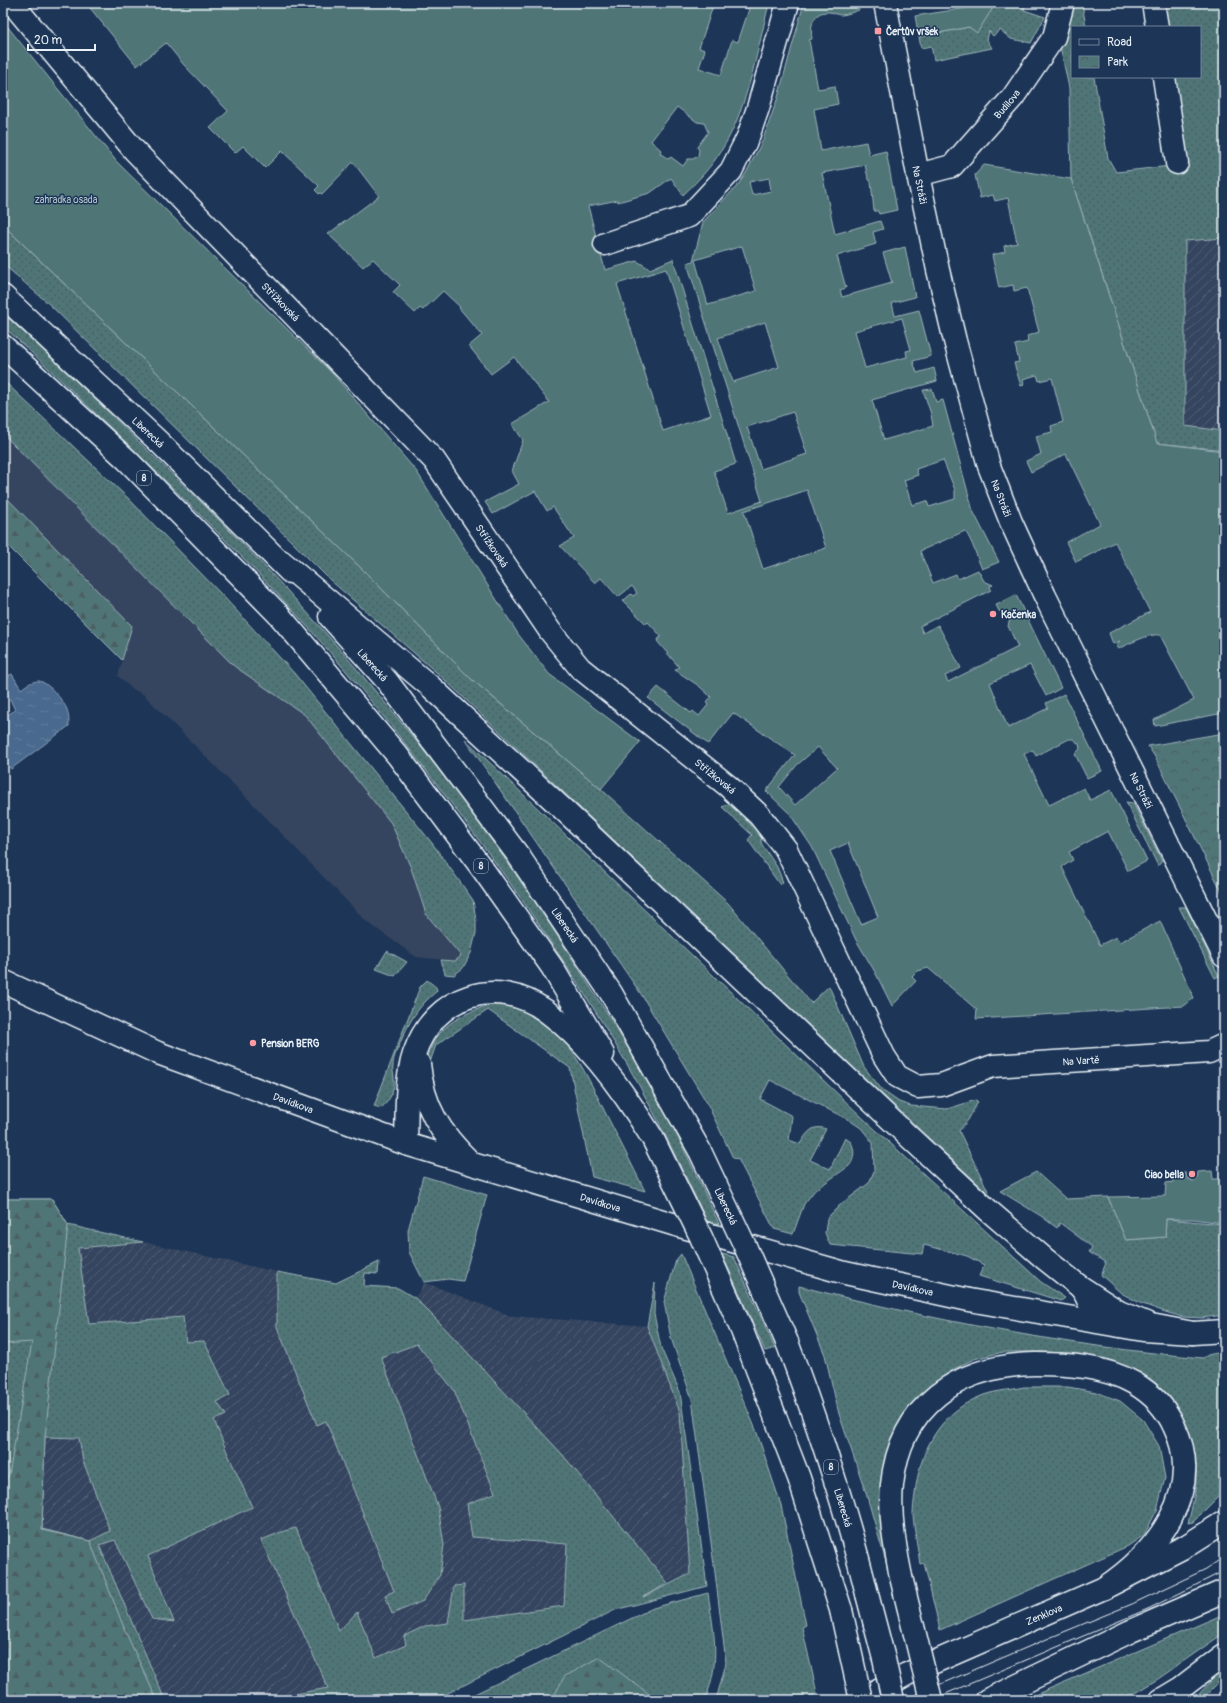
<svg xmlns="http://www.w3.org/2000/svg" width="1227" height="1703" font-family="Pangolin,sans-serif">
<style>
.built{fill:#34455f}
.industrial{fill:url(#industrial-furrows)}
.grass{fill:url(#grass-dots);stroke:#9cb3b8;fill-rule:evenodd}
.forest{fill:url(#forest-firs);stroke:#9cb3b8}
.park{fill:url(#park-crowns);stroke:#9cb3b8}
.garden{fill:#507577;stroke:#9cb3b8;fill-rule:evenodd}
.water{fill:url(#water-ripples);stroke:#889fb8}
.lines{fill:none;stroke-linecap:round;stroke-linejoin:round}
.minor-casing{stroke:#e8f1f8;stroke-width:25}
.major-casing{stroke:#e8f1f8;stroke-width:25}
.highway-casing{stroke:#e8f1f8;stroke-width:25}
.minor{stroke:#1d3557;stroke-width:22}
.major{stroke:#1d3557;stroke-width:22}
.highway{stroke:#1d3557;stroke-width:22}
.tram{stroke:#e8f1f8;stroke-width:1}
.major-bridge-casing{stroke:#e8f1f8;stroke-width:25;stroke-linecap:butt}
.highway-bridge-casing{stroke:#e8f1f8;stroke-width:25;stroke-linecap:butt}
.major-bridge{stroke:#1d3557;stroke-width:22}
.highway-bridge{stroke:#1d3557;stroke-width:22}
.poi-dot{fill:#ff9aa2;stroke:#1d3557;stroke-width:1.5}
.labels{text-anchor:middle;stroke-width:3;stroke-linejoin:round;paint-order:stroke}
.shield{fill:#1d3557;stroke:#abb9c8;stroke-width:1}
.shield-label{font-size:9px;font-weight:bold;fill:#e8f1f8}
.poi-label{font-size:10px;font-weight:bold;fill:#e8f1f8;stroke:#1d3557;text-anchor:start}
.street-label{font-size:10px;fill:#e8f1f8;stroke:#1d3557}
.park-label{font-size:10px;fill:#b3c6cb;stroke:#1d3557}
</style>
<defs>
<pattern id="industrial-furrows" width="10" height="10" patternUnits="userSpaceOnUse"><rect width="10" height="10" fill="#34455f"/><path d="M-1 1l2-2M0 10L10 0M9 11l2-2" fill="none" stroke="#516077"/></pattern>
<pattern id="grass-dots" width="8" height="8" patternUnits="userSpaceOnUse"><rect width="8" height="8" fill="#507577"/><path d="M2 2h.1M6 6h.1" fill="none" stroke="#4b5e60" stroke-width="1.8" stroke-linecap="round"/></pattern>
<pattern id="forest-firs" width="22" height="20" patternUnits="userSpaceOnUse"><rect width="22" height="20" fill="#507577"/><path d="M5 1l3.5 6h-7zM16 11l3.5 6h-7z" fill="#4b5e60"/></pattern>
<pattern id="park-crowns" width="20" height="18" patternUnits="userSpaceOnUse"><rect width="20" height="18" fill="#507577"/><path d="M2 6a3 3 0 1 1 6 0M12 15a3 3 0 1 1 6 0" fill="none" stroke="#4b5e60"/></pattern>
<pattern id="water-ripples" width="26" height="14" patternUnits="userSpaceOnUse"><rect width="26" height="14" fill="#48698e"/><path d="M2 4q2-2 4 0t4 0M15 11q2-2 4 0t4 0" fill="none" stroke="#627f9f"/></pattern>
</defs>
<rect width="100%" height="100%" fill="#1d3557"/>
<filter id="ink" filterUnits="userSpaceOnUse"><feTurbulence type="fractalNoise" baseFrequency=".025" numOctaves="2"/><feDisplacementMap in="SourceGraphic" scale="8" xChannelSelector="R" yChannelSelector="G"/><feConvolveMatrix kernelMatrix="1 2 1 2 8 2 1 2 1" color-interpolation-filters="sRGB"/></filter>
<g filter="url(#ink)">
<path class="built" d="M3 434 234 666 305 715 391 823 411 868 426 914 461 956 455 961 416 957 367 922 250 801 143 694 132 689 118 676 132 626 3 494Z"/>
<path class="industrial" d="M1224 238V431L1185 426V240Z
M68 1225 277 1272 336 1283 379 1262 378 1274 365 1273 364 1286 398 1288 414 1298 420 1291 424 1282 511 1316 647 1326 680 1412 690 1574 668 1583 444 1695 420 1700H157L42 1530 45 1437Z"/>
<path class="grass" d="M996 3H1026L1024 10 1045 17 1031 43 1011 39 1000 30 993 36 989 31 987 40 992 48 934 60 931 46 921 48 919 37 969 27 977 32Z
M1076 3H1082L1086 27H1072V77H1094L1108 158 1116 172 1189 164 1175 77H1200V27H1167L1163 3H1224V238L1185 241V426L1224 431V450L1157 443 1071 179 1069 88 1060 46Z
M3 225 362 569 469 677 601 789 728 903 811 1003 829 986 864 1067 883 1091 899 1102 911 1106 947 1109 976 1100 978 1102 968 1120 959 1131 990 1195 870 1083 444 679 330 580 292 542 49 304 3 264Z
M3 313C51 356 97 401 143 446 198 499 253 552 304 609 408 724 502 847 584 977 617 1030 652 1083 679 1139 693 1167 706 1196 719 1224L707 1221C685 1176 664 1131 640 1087 577 975 503 869 424 768 383 715 340 662 295 613 247 560 196 511 145 461 98 416 51 370 3 326Z
M3 380 129 499 221 594 294 673 432 843 473 900 476 921V933L471 953 463 968 454 975 445 974 441 960 455 961 461 956 426 914 411 868 391 823 305 715 234 666 3 434Z
M465 739 864 1119 1041 1282 1065 1298 1061 1301 979 1276 984 1265 967 1256 924 1245 922 1254 830 1245 825 1233 827 1218 840 1205 869 1183 874 1171 873 1143 861 1128 849 1120 770 1080 760 1099 792 1116 789 1140 800 1144C807 1133 812 1124 826 1129L810 1160 830 1169 845 1138 851 1142C855 1150 855 1159 849 1166L815 1190 804 1204 793 1234 774 1229 738 1159 733 1158 707 1103 641 994Z
M734 802 762 831 761 843 777 867 783 882 780 885 748 840 752 835 722 807Z
M1126 802 1133 803 1162 861 1158 866Z
M1179 907H1186L1219 976 1215 978Z
M387 951 407 962 395 976 376 969Z
M427 980 436 987 437 991C417 1007 409 1022 399 1046 396 1052 393 1059 393 1066 392 1070 394 1074 394 1078 395 1090 390 1101 381 1108L374 1106 420 987Z
M490 1005C497 1005 505 1004 512 1006 561 1017 585 1071 605 1112 619 1139 632 1165 645 1191L592 1177 570 1068 488 1010 436 1045 429 1065 425 1061C428 1054 431 1047 435 1040 446 1021 470 1011 490 1005Z
M1036 1172 1066 1199 1108 1197 1126 1240 1165 1237 1166 1219 1224 1224V1315L1202 1318 1183 1317 1165 1312 1140 1303 1121 1293 1101 1275 1106 1263 1089 1252 1092 1247 1060 1223 1057 1228 1041 1216 1000 1191Z
M423 1176 487 1195 463 1281 448 1279 424 1282 409 1252 408 1230Z
M3 1199H52L68 1225 143 1242 78 1248 89 1324 183 1317 186 1342 204 1341 230 1395 217 1402 226 1415 214 1420 227 1452 252 1507 148 1556 174 1622 152 1619 115 1540 99 1545 165 1700H3ZM45 1437 79 1438 83 1461 110 1531 90 1541 42 1529Z
M681 1254 756 1430 781 1505 806 1625 802 1627 817 1693 806 1700H716L726 1663 715 1573 692 1399 671 1338 664 1302 676 1260Z
M722 1254 734 1257 775 1348 765 1351Z
M379 1262 378 1274 365 1273 364 1286 398 1288 415 1298 441 1324 562 1454 668 1583 643 1597 690 1574 680 1412 647 1326 655 1283 654 1314 661 1348 680 1392 707 1586 615 1610 444 1695 420 1700H262L328 1688 261 1540 284 1531 296 1528 339 1631 357 1612 376 1658 406 1645 404 1636 425 1626 448 1623 454 1586 464 1585V1620L564 1606 567 1544 472 1537 467 1504 495 1493 454 1390 417 1344 381 1357 438 1507 444 1545 440 1575 423 1601 392 1614 385 1595 394 1591 326 1421 317 1425 277 1327V1272L336 1283Z
M799 1286C931 1320 1067 1346 1203 1358L1208 1355 1224 1351V1475L1219 1479 1224 1491 1193 1522 1188 1523C1197 1489 1201 1463 1188 1429 1184 1417 1174 1406 1167 1395L1164 1397 1114 1363 1082 1355 1048 1352H1003L974 1359 954 1369 938 1382 907 1415 890 1576 866 1493 839 1414 825 1355 799 1292Z
M1024 1387H1068L1096 1392 1120 1401 1143 1420 1159 1446 1165 1478 1157 1510 1144 1535 1128 1546 940 1630 924 1563 920 1564C918 1548 914 1531 913 1515 913 1508 914 1501 915 1494 919 1453 939 1413 979 1397 991 1391 1010 1390 1024 1387Z
M708 1593C714 1634 721 1661 705 1700H462L653 1608Z
M1224 1614V1633L1158 1679 1123 1700H1023Z
M1224 1667V1677L1203 1698 1199 1694Z"/>
<path class="forest" d="M3 494 132 626 122 660 7 545 3 548Z
M3 1199H52L68 1225 45 1437 42 1530 90 1541 126 1633 157 1700H3V1483L9 1475 32 1342 3 1344Z
M599 1657 657 1700H552L564 1677Z"/>
<path class="park" d="M1224 733V896L1155 757 1148 746Z"/>
<path class="garden" d="M86 3H386L388 5 390 3H714L699 48 705 50 699 68 721 75 732 40 738 42 749 9 731 3 769 4C757 51 747 111 721 151 711 167 697 182 683 195L671 178 650 193 618 202V200L588 206 605 270 637 261 650 269 673 259 736 464 714 471 728 513 762 501 687 263 693 261 703 222 738 185 746 173 762 142 778 97 804 3H858L859 10C853 12 846 15 841 15 837 15 833 12 829 12 812 11 810 27 812 39L809 40 818 89 835 86 838 104 814 109 821 151 866 142 869 155 886 151 897 210 879 214 878 211H874L871 182 868 178 865 165 822 173 835 234 880 221 883 229 873 232 876 244 837 256 846 288 840 290 842 297 892 283 883 253 905 247 915 297 892 303 895 316 919 310 931 356 913 361 917 373 934 368 937 381 872 400 884 440 933 426 931 414 923 390 932 389 936 402 943 400 973 511 999 562 982 569C976 556 973 542 965 531L920 551 933 583 956 574 958 579 978 570 984 581 993 585 990 586 991 590 920 626 923 633 938 625 961 668 945 676 948 682 1018 647 1008 626 1010 619 1007 613 999 611 996 605 1016 595 1061 688 1046 696 1030 665 990 683 1008 728 1048 708 1046 703 1064 694 1102 771 1087 778 1075 754 1080 749 1079 744 1073 739H1069L1036 756 1033 750 1024 754 1049 805 1084 788 1090 800 1111 790 1147 861 1128 871 1108 831 1069 852 1073 860 1062 867 1100 945 1116 937 1120 942 1160 921 1194 998 1184 1006 976 1019 977 1010 928 968 918 971 912 977 916 981 892 1006 875 972 856 940 812 847 790 814 766 791 795 755 733 713 708 744 648 698 658 687 691 713 693 711 699 716 708 705 706 703 711 697 699 686 675 670 679 667 657 641 661 636 648 622 646 624 623 601 631 594 633 596 637 593 632 586 618 597 601 578 595 583 560 546 574 538 553 507 547 511 535 491 493 514 485 502 519 484 512 471 523 440 512 424 549 402 514 357 491 374 469 346 482 335 459 308 460 307 443 291 423 310 420 308 415 313 393 292 400 285 373 259 363 267 328 234 379 196 353 162 322 194 320 193 319 194 315 190 319 186 282 151 265 168 243 146 235 153 210 128 228 111 184 65 166 43 137 66ZM677 107 697 122 704 123 708 132 697 147 699 150 698 156 693 159H688L683 166 671 157 668 159 660 153 661 150 651 141ZM769 178 771 191 752 195 749 182ZM742 246 756 291 708 305 695 260ZM666 269 711 415 663 431 617 284ZM902 318 911 350 906 351 907 357 865 368 855 331ZM765 322 779 367 733 382 718 338ZM793 412 807 454 761 469 747 427ZM943 460 955 490V499L929 507 927 501 912 505 904 480 918 475 916 469ZM807 490 826 548 763 569 744 511ZM818 747 837 768 795 805 779 787 797 765ZM848 843 878 917 861 924 830 851Z
M972 3H996L977 33 969 27 919 37 915 16 973 7Z
M3 21 117 162 333 374 417 472 518 634 549 674 640 742 601 789 469 677 362 569 3 225Z
M984 165 1071 179 1157 443 1224 451V713L1155 726 1154 720 1194 700 1160 635C1149 633 1129 644 1118 649L1116 644 1120 641 1113 644 1109 633 1150 612 1115 542 1076 562 1066 542 1100 524 1066 454 1031 472 1026 461 1041 454 1036 436 1052 432 1051 426 1063 422 1052 378 1039 381 1037 375 1023 379 1024 385 1021 386 1014 363 1019 362 1015 345 1028 342 1027 336 1039 332 1027 288 1014 291 1013 285 999 288 992 255 1005 252 1004 246 1017 243 1008 198 995 201 993 195 980 198 975 175Z
M1220 1138 1224 1141V1223L1193 1219H1166L1165 1237 1126 1240 1108 1197 1165 1196 1166 1183 1173 1182V1174L1186 1173 1187 1178 1193 1181 1197 1179 1198 1172 1212 1171 1213 1179H1222Z"/>
<path class="water" d="M12 674 21 689C26 685 32 681 39 681 48 682 67 704 68 713 69 717 69 722 69 726L11 769 3 758V714L6 716 15 710 3 684V678Z"/>
<g class="lines">
<g class="minor-casing">
<g id="minor">
<path id="s1" d="M12 3 134 150 434 460 550 631 580 668 728 786 759 815 786 849 884 1056 897 1076 918 1087 941 1085 993 1066 1209 1052 1224 1045"/>
<path id="s2" d="M885 3 918 175 938 270 955 341 989 466 1011 522 1045 596 1224 956"/>
<path d="M1153 3 1157 27"/>
<path d="M1164 77 1177 163"/>
<path id="s3" d="M918 175 952 166 1013 97 1054 37 1063 3"/>
<path d="M605 244 689 216 731 171 748 137 758 108 788 3"/>
<path id="s4" d="M3 981 158 1053 406 1144"/>
</g>
</g>
<g class="major-casing">
<g id="major">
<path d="M279 615 398 756 484 871 552 967 603 1054"/>
<path d="M419 1064C423 1107 440 1133 471 1163"/>
<path id="s5" d="M653 1139C626 1095 589 1042 546 1011 496 975 434 995 414 1054 405 1080 407 1116 406 1144L676 1225 845 1273 969 1300 1143 1330 1193 1333 1224 1331"/>
<path d="M741 1328 799 1478 841 1610"/>
<path d="M901 1577C895 1547 889 1516 892 1485 900 1405 958 1365 1035 1364 1068 1364 1104 1366 1134 1383 1151 1393 1166 1408 1174 1426 1206 1491 1156 1553 1104 1588"/>
<path id="s6" d="M860 1700 907 1674 1104 1588 1186 1546 1224 1522"/>
<path d="M987 1700 1131 1631 1224 1591"/>
<path d="M1161 1700 1181 1688 1224 1655"/>
</g>
</g>
<g class="highway-casing">
<g id="highway">
<path id="s7" d="M3 296 160 443 290 572"/>
<path d="M3 346 127 460 279 615"/>
<path d="M281 561 431 687 565 811 906 1134 989 1211 1045 1259 1079 1286 1119 1312 1151 1325 1193 1333"/>
<path id="s8" d="M330 617 387 681 518 855 611 993 700 1151"/>
<path d="M1081 1288C1089 1298 1092 1309 1094 1321"/>
<path id="s9" d="M787 1342C818 1425 846 1508 867 1594"/>
</g>
</g>
<use href="#minor" class="minor"/>
<use href="#major" class="major"/>
<use href="#highway" class="highway"/>
<path class="tram" d="M903 1700 1054 1636 1132 1604 1206 1569 1224 1557
M931 1700 1150 1608 1224 1571"/>
<g class="major-bridge-casing">
<path id="major-bridge" d="M653 1139 701 1237 741 1328
M901 1577 931 1700
M841 1610 861 1700"/>
</g>
<g class="highway-bridge-casing">
<g id="highway-bridge">
<path id="s10" d="M700 1151 745 1246 787 1342"/>
<path d="M867 1594 884 1659 893 1700"/>
</g>
</g>
<use href="#major-bridge" class="major-bridge"/>
<use href="#highway-bridge" class="highway-bridge"/>
</g>
</g>
<g class="poi-dot">
<rect x="874" y="27" width="8" height="8" rx="2"/>
<circle cx="993" cy="614" r="4"/>
<circle cx="253" cy="1043" r="4"/>
<circle cx="1192" cy="1174" r="4"/>
</g>
<g class="labels">
<g class="shield">
<rect x="137" y="471" width="14" height="14" rx="3"/>
<rect x="474" y="859" width="14" height="14" rx="3"/>
<rect x="824" y="1460" width="14" height="14" rx="3"/>
</g>
<g class="shield-label">
<text x="144" y="481">8</text>
<text x="481" y="869">8</text>
<text x="831" y="1470">8</text>
</g>
<g class="poi-label">
<text x="886" y="35">Čertův vršek</text>
<text x="1001" y="618">Kačenka</text>
<text x="261" y="1047">Pension BERG</text>
<text x="1184" y="1178" text-anchor="end">Ciao bella</text>
</g>
<g class="street-label">
<text dy="4" stroke="none"><textPath href="#s3" startOffset="118">Budilova</textPath></text>
<text dy="4" stroke="none"><textPath href="#s2" startOffset="185">Na Stráži</textPath></text>
<text dy="4" stroke="none"><textPath href="#s1" startOffset="402">Střížkovská</textPath></text>
<text dy="4" stroke="none"><textPath href="#s7" startOffset="199">Liberecká</textPath></text>
<text dy="4" stroke="none"><textPath href="#s2" startOffset="509">Na Stráži</textPath></text>
<text dy="4" stroke="none"><textPath href="#s1" startOffset="726">Střížkovská</textPath></text>
<text dy="4" stroke="none"><textPath href="#s8" startOffset="64">Liberecká</textPath></text>
<text dy="4" stroke="none"><textPath href="#s1" startOffset="1050">Střížkovská</textPath></text>
<text dy="4" stroke="none"><textPath href="#s2" startOffset="833">Na Stráži</textPath></text>
<text dy="4" stroke="none"><textPath href="#s8" startOffset="388">Liberecká</textPath></text>
<text dy="4" stroke="none"><textPath href="#s1" startOffset="1595">Na Vartě</textPath></text>
<text dy="4" stroke="none"><textPath href="#s4" startOffset="315">Davídkova</textPath></text>
<text dy="4" stroke="none"><textPath href="#s5" startOffset="625">Davídkova</textPath></text>
<text dy="4" stroke="none"><textPath href="#s10" startOffset="61">Liberecká</textPath></text>
<text dy="4" stroke="none"><textPath href="#s5" startOffset="949">Davídkova</textPath></text>
<text dy="4" stroke="none"><textPath href="#s9" startOffset="175">Liberecká</textPath></text>
<text dy="4" stroke="none"><textPath href="#s6" startOffset="203">Zenklova</textPath></text>
</g>
<g class="park-label">
<text x="66" y="203">zahradka osada</text>
</g>
</g>
<rect width="1227" height="1703" fill="none" stroke="#1d3557" stroke-width="16"/>
<rect x="8" y="8" width="1211" height="1687" fill="none" stroke="#e8f1f8" stroke-width="1.5" filter="url(#ink)"/>
<rect x="1071" y="26" width="130" height="52" fill="#1d3557" stroke="#6e8097"/>
<rect x="1079" y="39" width="20" height="6" fill="#1d3557" stroke="#6e8097"/>
<text x="1107" y="46" font-size="12" fill="#e8f1f8">Road</text>
<rect x="1079" y="56" width="20" height="12" fill="url(#park-crowns)" stroke="#6e8097"/>
<text x="1107" y="66" font-size="12" fill="#e8f1f8">Park</text>
<path d="M28 44v6h67v-6" fill="none" stroke="#e8f1f8" stroke-width="2"/>
<text x="34" y="44" font-size="12" fill="#e8f1f8" stroke="#1d3557" stroke-width="3" paint-order="stroke">20 m</text>
</svg>
